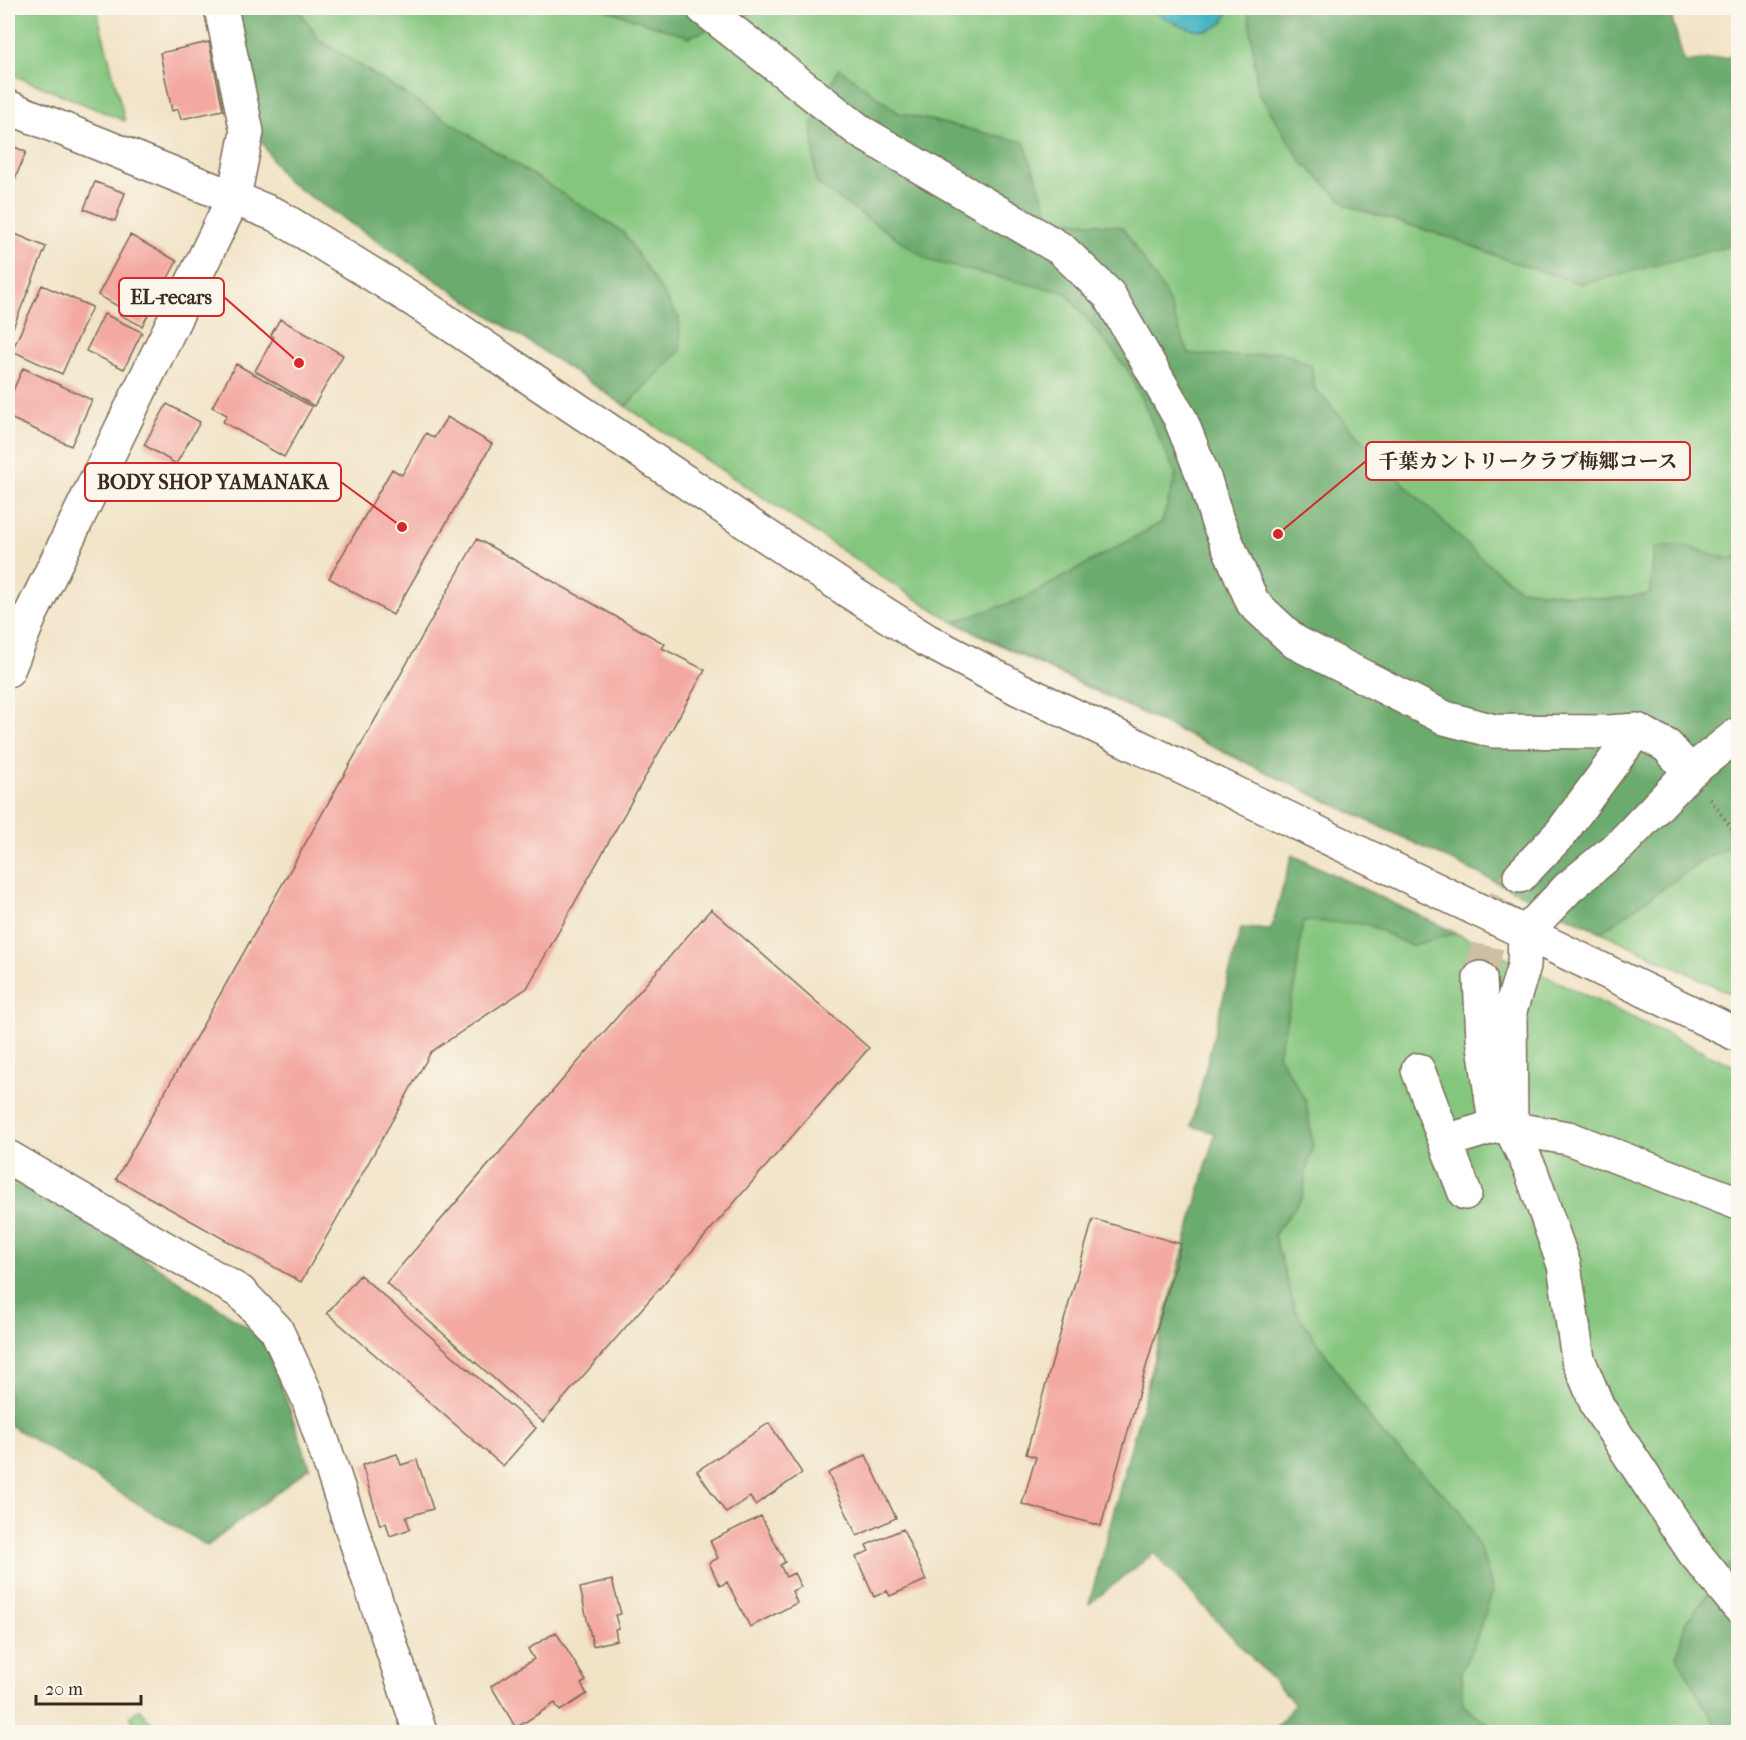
<svg xmlns="http://www.w3.org/2000/svg" width="1746" height="1740" font-family="'IM FELL French Canon','Noto Serif JP',serif">
<style>
.green{fill:#85c67f;stroke:#60784e;stroke-width:1.5}
.forest{fill:#6cab6e;stroke:#546a46;stroke-width:1.5}
.water{fill:#45b3c1;stroke:#406e70;stroke-width:1.5}
.building{fill:#f3a8a0}
.lines{fill:none;stroke-linecap:round;stroke-linejoin:round}
.minor-tunnel{stroke:#cdbea4;stroke-width:33;stroke-dasharray:33 16;stroke-linecap:butt}
.minor-casing{stroke:#7b6b59;stroke-width:36}
.path{stroke:#7b6b59;stroke-width:4;stroke-dasharray:1.5 4.5;stroke-linecap:butt}
.minor{stroke:#fff;stroke-width:33}
.leader{fill:none;stroke:#d62828;stroke-width:2}
.callout-dot{fill:#d62828;stroke:#fbf7ec;stroke-width:2}
.callout{fill:#fbf7ec;stroke:#d62828;stroke-width:2}
.callout-label{font-size:20px;text-anchor:middle;font-weight:bold;fill:#3b2a1e}
</style>
<rect width="100%" height="100%" fill="#fbf7ec"/>
<filter id="ink" filterUnits="userSpaceOnUse"><feTurbulence type="fractalNoise" baseFrequency=".0167" numOctaves="2"/><feDisplacementMap in="SourceGraphic" scale="12" xChannelSelector="R" yChannelSelector="G"/><feConvolveMatrix kernelMatrix="1 2 1 2 8 2 1 2 1" color-interpolation-filters="sRGB"/></filter>
<filter id="wash" filterUnits="userSpaceOnUse"><feTurbulence type="fractalNoise" baseFrequency=".008" numOctaves="4" result="noise"/><feDisplacementMap in="SourceGraphic" scale="24" xChannelSelector="R" yChannelSelector="G"/><feGaussianBlur stdDeviation="1.35" result="paint"/><feColorMatrix in="noise" values="0 0 0 0 0 0 0 0 0 0 0 0 0 0 0 0 0 1.4 0 .05"/><feComposite in="paint" operator="in"/></filter>
<g filter="url(#wash)">
<rect width="100%" height="100%" fill="#f1e3c6"/>
<path class="green" d="M8 8H96L125 121 8 73Z
M233 8H1334L1330 108 1738 56V997L1032 661 954 622 896 586 287 181 275 165Z
M1292 855 1738 1068V1732H1361L1146 1387Z
M140 1709 159 1732H138L130 1716Z"/>
<path class="forest" d="M233 8H298L318 39 623 232 679 318 681 350 626 406 287 181 275 165 261 140Z
M601 8H752L753 12 689 37Z
M1248 8H1669L1684 62 1738 56V244L1582 284 1507 260 1454 239 1348 206 1301 161 1258 92Z
M839 68 899 113 1024 142 1050 218 1122 227 1165 293 1189 354 1245 357 1278 351 1311 365 1315 389 1409 489 1480 557 1519 589 1610 599 1650 594 1654 547 1687 546 1728 559 1738 557V843L1708 857 1601 932 954 622 1025 598 1162 522 1176 475 1128 370 1066 293 930 261 816 183 812 125Z
M1292 855 1456 933 1411 946 1367 924 1303 921 1295 985 1278 1055 1306 1101 1313 1146 1308 1164 1303 1196 1274 1235 1295 1310 1380 1432 1461 1511 1482 1553 1493 1591 1475 1642 1461 1672 1463 1705 1498 1732H1272L1295 1704 1154 1553 1089 1604 1215 1133 1191 1126 1241 928 1271 930Z
M8 1176 86 1219 256 1333 267 1346 310 1467 207 1546 8 1424Z
M1734 1560H1738V1732H1721L1704 1706 1677 1656 1685 1623Z"/>
<path class="water" d="M1147 8H1229C1229 13 1227 15 1224 20 1206 45 1166 18 1147 8Z"/>
<g id="blocks">
<path class="building" d="M209 42 223 110 181 119 178 109 172 111 160 53Z
M8 144 26 152 8 196Z
M95 182 125 193 115 221 84 209Z
M8 231 46 247 8 340Z
M130 235 177 261 142 326 120 315 123 309 98 295Z
M42 285 92 307 62 374 12 351Z
M104 314 142 332 124 369 86 351Z
M280 319 343 355 314 406 255 371 274 337 271 335Z
M236 364 312 407 284 457 223 422 227 415 212 407Z
M23 368 92 400 71 446 8 417 9 413 8 412V402Z
M167 404 200 422 176 464 144 445Z
M447 417 492 444 393 615 329 578 392 469 402 475 426 433 434 438Z
M477 539 665 644 662 648 705 670 527 988 431 1052 301 1282 116 1179Z
M711 909 869 1048 543 1422 386 1283Z
M1093 1219 1181 1244 1101 1526 1022 1504 1036 1457 1026 1454Z
M360 1275 536 1428 503 1466 327 1313Z
M769 1423 802 1473 755 1505 750 1497 726 1513 697 1471Z
M397 1454 401 1465 417 1460 433 1509 406 1517 410 1529 390 1536 386 1523 380 1525 362 1465Z
M866 1455 896 1518 857 1536 828 1473Z
M761 1516 785 1562 780 1565 786 1577 794 1573 801 1587 792 1591 797 1603 750 1627 727 1582 720 1586 709 1563 718 1558 710 1541Z
M903 1529 926 1580 890 1596 887 1591 874 1597 856 1557 869 1551 866 1545Z
M612 1580 621 1614 615 1615 619 1628 615 1629 617 1640 593 1646 580 1588Z
M556 1632 586 1681 581 1684 587 1694 560 1711 555 1703 516 1728 491 1686 534 1659 528 1649Z"/>
</g>
</g>
<g filter="url(#ink)">
<use href="#blocks" fill-opacity="0" stroke="#7b6b59" stroke-width="1.5"/>
<g class="lines">
<path class="minor-tunnel" d="M1480 978 1490 933 1503 903 1520 876"/>
<g class="minor-casing">
<path id="minor" d="M703 8 861 132 1061 249 1109 295 1180 418 1206 483 1217 520 1253 603 1295 642 1445 718 1494 731 1608 732 1637 730 1667 746 1690 772
M8 107 276 215 414 300 850 592 926 640 1019 689 1738 1035
M8 670 31 614 234 197 247 132 221 8
M1738 734 1690 772 1621 844 1568 888 1525 933 1524 966 1510 1011 1511 1129 1531 1171 1564 1265 1578 1359 1598 1407 1693 1551 1738 1606
M1520 876 1561 833 1637 730
M1480 978 1483 1038 1495 1123
M1418 1070 1465 1193
M1446 1141 1496 1126 1568 1138 1738 1203
M8 1157 240 1292 276 1329 308 1398 420 1732"/>
</g>
<path class="path" d="M1710 799 1738 837"/>
<use href="#minor" class="minor"/>
</g>
</g>
<path class="leader" d="M299 363L224 297M1278 534L1366 461M402 527L341 482"/>
<g class="callout-dot">
<circle cx="299" cy="363" r="6"/>
<circle cx="1278" cy="534" r="6"/>
<circle cx="402" cy="527" r="6"/>
</g>
<g class="callout">
<rect x="119" y="278" width="105" height="38" rx="6"/>
<rect x="1366" y="442" width="324" height="38" rx="6"/>
<rect x="85" y="463" width="256" height="38" rx="6"/>
</g>
<g class="callout-label">
<text x="171" y="304">EL-recars</text>
<text x="1528" y="468">千葉カントリークラブ梅郷コース</text>
<text x="213" y="489">BODY SHOP YAMANAKA</text>
</g>
<rect width="1746" height="1740" fill="none" stroke="#fbf7ec" stroke-width="30"/>
<path d="M36 1695v9h105v-9" fill="none" stroke="#3b2a1e" stroke-width="3"/>
<text x="45" y="1695" font-size="18" fill="#3b2a1e" stroke="#fbf7ec" stroke-width="4.5" paint-order="stroke">20 m</text>
</svg>
